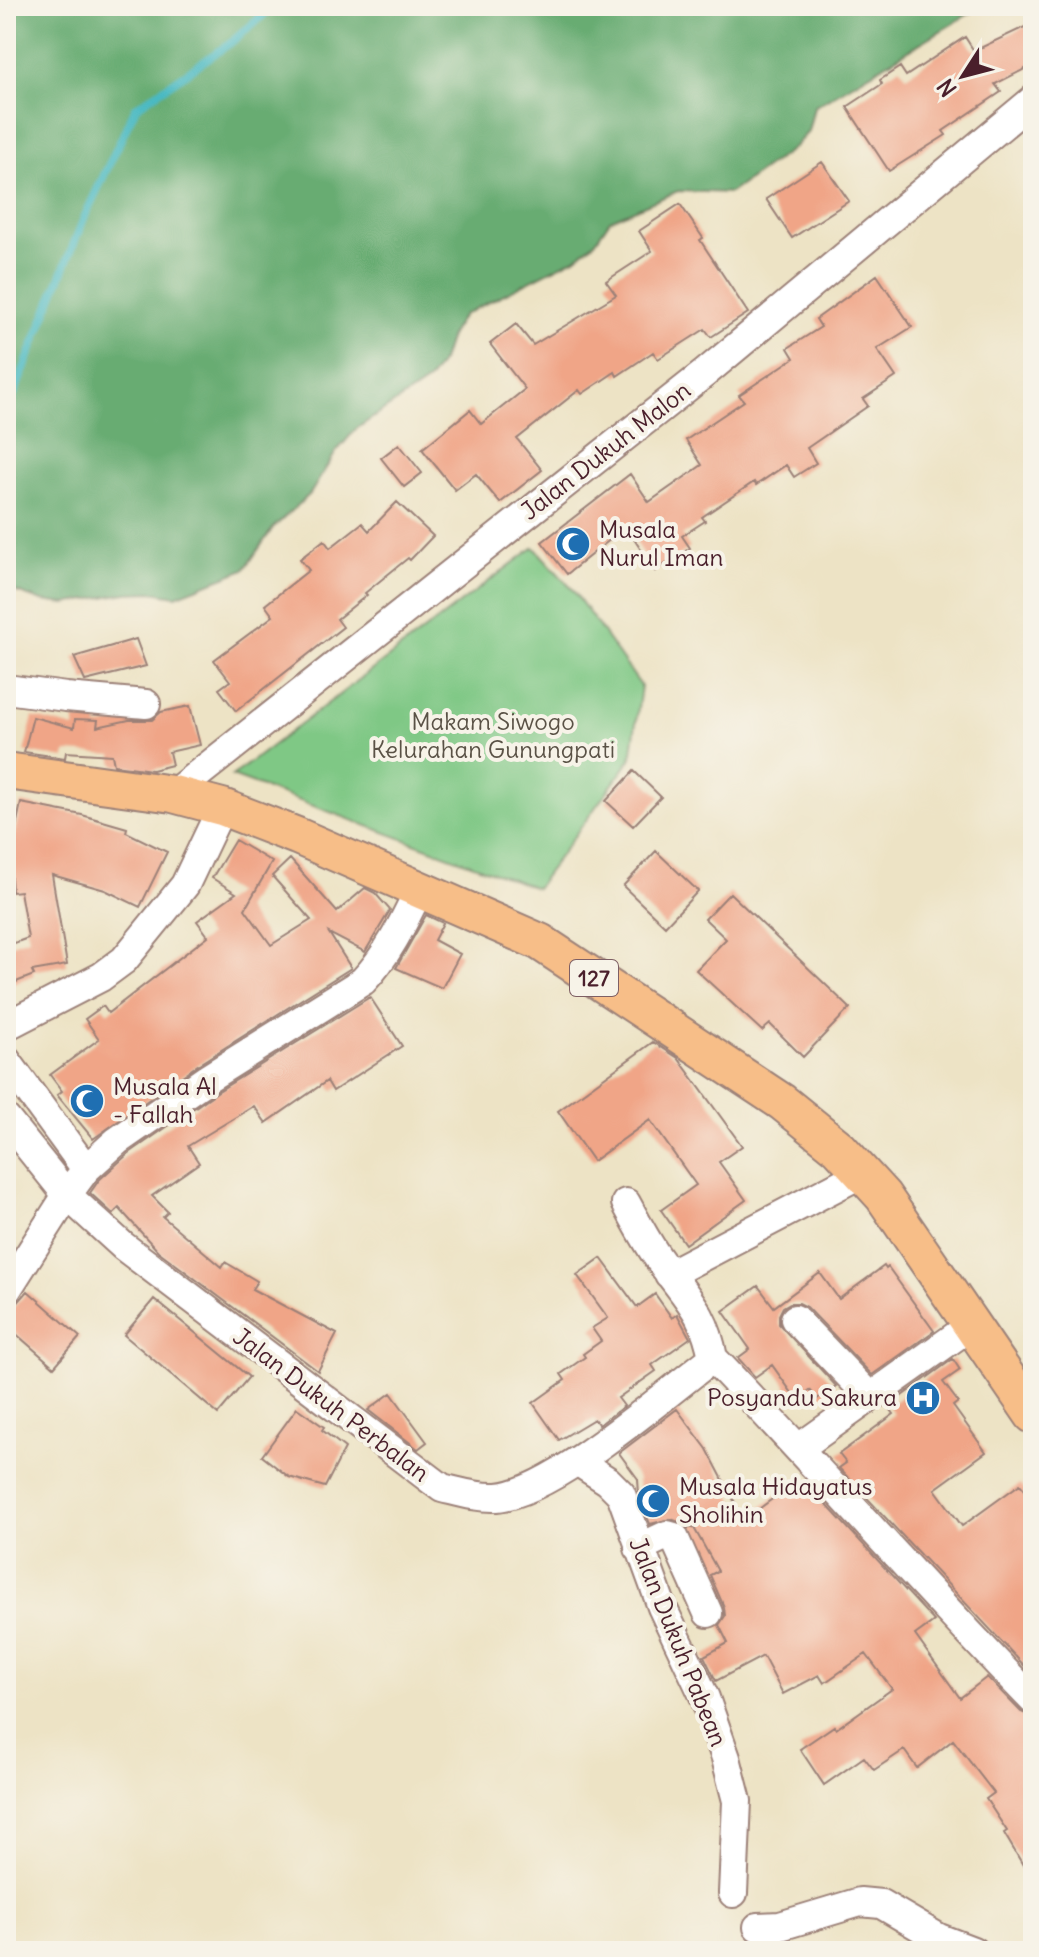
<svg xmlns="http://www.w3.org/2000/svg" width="1039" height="1957" font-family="Delius,sans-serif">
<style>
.green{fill:#7fc885;stroke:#647458;stroke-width:2}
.forest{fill:#67ac72;stroke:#58664e;stroke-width:2}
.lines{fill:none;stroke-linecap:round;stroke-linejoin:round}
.stream{stroke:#4ab9c2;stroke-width:8}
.building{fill:#f0a587}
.minor-casing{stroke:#9c8178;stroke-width:32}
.major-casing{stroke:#9c8178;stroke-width:40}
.minor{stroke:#fff;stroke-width:28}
.major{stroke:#f7be88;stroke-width:36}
.labels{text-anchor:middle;stroke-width:8;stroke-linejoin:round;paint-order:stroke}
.shield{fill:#f7f3e8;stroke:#7e5f64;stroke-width:2}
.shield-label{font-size:22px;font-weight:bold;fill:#4a1f2b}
.street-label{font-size:24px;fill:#4a1f2b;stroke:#f7f3e8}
.poi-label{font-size:24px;fill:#4a1f2b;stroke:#f7f3e8;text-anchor:start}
.park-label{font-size:24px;fill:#5a5246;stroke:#f7f3e8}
</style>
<rect width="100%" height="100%" fill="#f7f3e8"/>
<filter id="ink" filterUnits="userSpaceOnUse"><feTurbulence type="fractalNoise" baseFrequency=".0125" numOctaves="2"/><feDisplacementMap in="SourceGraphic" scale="16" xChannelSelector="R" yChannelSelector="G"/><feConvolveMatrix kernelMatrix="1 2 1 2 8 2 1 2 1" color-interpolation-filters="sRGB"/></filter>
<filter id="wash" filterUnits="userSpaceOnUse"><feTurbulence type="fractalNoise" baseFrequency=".006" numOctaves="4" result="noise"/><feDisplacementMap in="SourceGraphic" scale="32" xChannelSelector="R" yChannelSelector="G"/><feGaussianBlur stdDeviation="1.8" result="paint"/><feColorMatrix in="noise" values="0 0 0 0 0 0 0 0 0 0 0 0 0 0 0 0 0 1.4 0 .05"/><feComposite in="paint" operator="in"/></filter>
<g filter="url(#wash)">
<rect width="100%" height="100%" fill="#ede3c5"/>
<path class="green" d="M534 547 572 589 641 686 631 759 536 888 232 776Z"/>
<path class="forest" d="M6 6H982L814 107 808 132 792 149 730 193 678 191 610 220 595 242 575 258 463 315 450 336 442 361 428 381 356 429 336 452 310 494 273 528 245 569 176 596 152 592 126 593 65 604 42 601 6 588Z"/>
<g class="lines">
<path class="stream" d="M6 414 84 218 136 107 229 44 274 6"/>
</g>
<g id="blocks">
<path class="building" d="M1033 23V65L995 84 1001 92 943 131 946 135 889 171 847 107 882 84 880 80 900 67 906 76 965 37 974 51Z
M822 162 849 201 792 238 766 199Z
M680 204 703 238 700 240 748 313 711 337 705 329 658 359 653 352 617 376 615 372 582 394 579 390 517 439 542 470 500 503 476 474 455 490 422 449 470 410 481 424 525 389 490 344 516 324 533 345 616 295 606 281 652 251 639 231Z
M877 275 912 327 877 349 896 377 863 399 868 406 807 448 816 463 794 477 786 465 756 485 754 482 702 517 705 521 682 536 690 548 655 571 626 527 567 574 542 542 630 474 649 502 702 465 686 440 744 401 739 395 794 358 788 348 821 327 816 319Z
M399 444 422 473 404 487 381 458Z
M397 502 433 536 410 560 408 558 365 593 367 595 337 619 343 627 236 711 219 689 230 681 214 660 273 616 265 605 309 570 300 559 324 540 330 548 362 523 369 531Z
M136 639 146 666 85 681 74 657Z
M190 706 200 745 169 752 172 765 152 770 114 765 112 755 66 752 65 758 24 752 33 717 74 728 75 719 98 720 97 727 129 720H152L161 712Z
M634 771 661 797 633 826 606 801Z
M21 803 82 815 127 828 126 832 167 852 140 907 105 890 52 875 67 965 32 971 34 975 6 986V946L28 938 20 891 12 892 8 836H14Z
M235 840 272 862 245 909 271 945 311 920 272 876 290 859 337 912 365 888 375 893 390 910 365 952 329 933 351 968 199 1064 93 1139 57 1095 62 1091 50 1075 99 1039 85 1019 103 1006 108 1013 208 936 197 921 236 893 212 878Z
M656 851 698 891 665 926 623 886Z
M730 893 850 1008 803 1057 770 1024 762 1031 696 970 726 939 705 919Z
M426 915 443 923 434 940 460 954 442 988 396 968Z
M370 997 402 1046 333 1091 327 1081 266 1123 254 1106 188 1146 199 1163 152 1196 168 1212 163 1217 222 1267 225 1262 257 1281 252 1289 337 1334 318 1371 158 1251 119 1208 113 1214 90 1193 99 1180 128 1154 217 1092Z
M653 1042 678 1058 742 1146 719 1162 746 1200 685 1244 661 1210 696 1185 650 1120 593 1161 558 1111Z
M601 1258 637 1307 655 1294 672 1318 677 1314 690 1338 652 1365 656 1371 618 1398 624 1406 599 1425 594 1419 559 1440 533 1403 565 1380 561 1374 585 1357 583 1354 601 1341 592 1328 608 1318 577 1275Z
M884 1266 886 1269 888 1267 934 1331 872 1375 807 1307 799 1303H790L783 1307 779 1315V1324L836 1386 817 1399 810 1390 797 1400 772 1365 755 1377 738 1358 750 1349 723 1311 758 1286 774 1307 820 1273 839 1299Z
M28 1291 80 1337 54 1367 6 1325V1316Z
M154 1299 249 1377 218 1414 124 1335Z
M953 1359 960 1370 943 1382 958 1402 953 1406 986 1452 935 1489 962 1526 1020 1484 1033 1499V1675L839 1468 846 1463 839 1454 894 1414 888 1406Z
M391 1393 427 1442 418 1449 368 1410Z
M297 1408 324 1427 322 1430 345 1448 325 1487 289 1477 262 1456Z
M677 1409 707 1449 744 1520 794 1483 802 1494 811 1488 934 1621 915 1635 960 1698 987 1677 1021 1712 1033 1717V1882L1004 1833 1007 1831 986 1799 994 1793 953 1740 917 1768 904 1750 874 1770 864 1757 824 1785 800 1749 834 1726 836 1729 892 1689 866 1654 824 1683 819 1675 783 1694 763 1656 716 1681 704 1656 728 1643 719 1625 725 1616 724 1607 710 1575 718 1571 694 1528H688L685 1524 671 1519 650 1524 639 1494 638 1479 619 1453Z"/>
</g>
</g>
<g filter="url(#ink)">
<use href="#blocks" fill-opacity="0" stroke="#9c8178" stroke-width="2"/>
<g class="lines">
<g class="minor-casing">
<path id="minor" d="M6 689 66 697 146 704
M173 794 705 373 1033 100
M6 1026 101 977 124 960 185 885 222 807
M6 1060 86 1169
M6 1119 67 1195 123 1246 442 1488C459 1492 478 1498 497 1497 553 1493 665 1394 713 1358
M626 1203C637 1223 647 1243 661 1262 686 1298 705 1312 713 1358
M669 1274 864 1172
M6 1291 67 1195 86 1169 117 1141 208 1078 363 981C389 954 404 921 420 888
M795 1319 870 1397
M713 1358C821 1471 924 1588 1033 1700
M799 1448 973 1324
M577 1461 608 1481 621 1494 662 1607 705 1698 726 1758 737 1801 733 1893
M639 1548 667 1535 674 1537 708 1613
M758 1927 780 1926 860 1902 881 1904 939 1938 973 1951"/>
</g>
<g class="major-casing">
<path id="major" d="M6 771 173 794 222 807 297 836 540 942 782 1102 839 1148 883 1196 1033 1415"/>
</g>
<use href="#minor" class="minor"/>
<use href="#major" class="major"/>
</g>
</g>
<defs>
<g id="mosque-disc" transform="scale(1.8)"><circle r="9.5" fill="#1f6fb2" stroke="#f7f3e8"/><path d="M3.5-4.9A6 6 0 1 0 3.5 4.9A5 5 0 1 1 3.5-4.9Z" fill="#fff"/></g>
<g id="hospital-disc" transform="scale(1.8)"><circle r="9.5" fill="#1f6fb2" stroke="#f7f3e8"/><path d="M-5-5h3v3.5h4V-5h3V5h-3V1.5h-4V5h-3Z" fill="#fff"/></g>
</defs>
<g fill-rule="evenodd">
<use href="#mosque-disc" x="573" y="544"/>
<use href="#mosque-disc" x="87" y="1101"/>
<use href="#hospital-disc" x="923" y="1398"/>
<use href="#mosque-disc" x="653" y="1501"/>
</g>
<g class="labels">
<rect class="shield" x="570" y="960" width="48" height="36" rx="6"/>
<g class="shield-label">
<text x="594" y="986">127</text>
</g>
<g class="street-label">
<text transform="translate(606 451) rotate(-38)" y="8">Jalan Dukuh Malon</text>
<text transform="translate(331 1405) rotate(37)" y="8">Jalan Dukuh Perbalan</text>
<text transform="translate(678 1642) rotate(68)" y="8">Jalan Dukuh Pabean</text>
</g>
<g class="poi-label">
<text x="599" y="538">Musala<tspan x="599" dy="28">Nurul Iman</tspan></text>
<text x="113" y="1095">Musala Al<tspan x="113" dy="28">- Fallah</tspan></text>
<text x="897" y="1406" text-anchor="end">Posyandu Sakura</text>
<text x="679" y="1495">Musala Hidayatus<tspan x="679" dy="28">Sholihin</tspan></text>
</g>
<g class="park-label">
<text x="493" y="730">Makam Siwogo<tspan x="493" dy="28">Kelurahan Gunungpati</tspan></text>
</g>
</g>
<rect width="1039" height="1957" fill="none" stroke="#f7f3e8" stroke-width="32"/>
<g transform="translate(963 76) rotate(234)" stroke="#f7f3e8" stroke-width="6" paint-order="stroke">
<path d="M0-6L14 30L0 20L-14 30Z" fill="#4a1f2b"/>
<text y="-12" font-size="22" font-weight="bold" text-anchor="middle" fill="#4a1f2b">N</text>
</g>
</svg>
